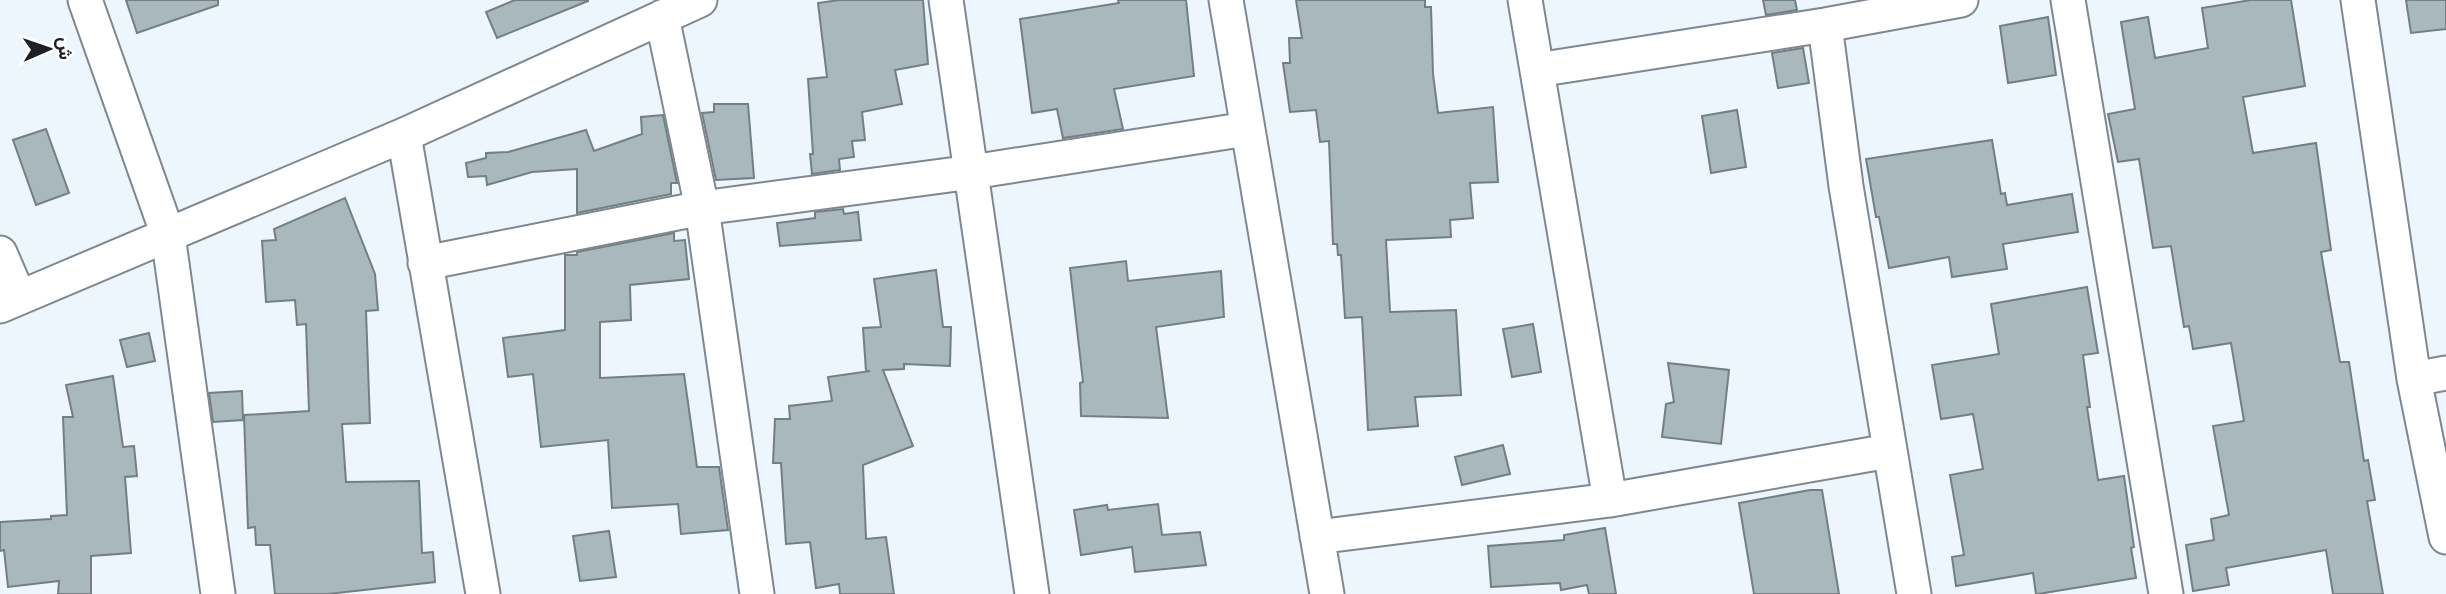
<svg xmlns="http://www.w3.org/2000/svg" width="2446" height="594" font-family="Arial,Vazirmatn,sans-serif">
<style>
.building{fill:#a9b8bd;stroke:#727f84;stroke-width:2}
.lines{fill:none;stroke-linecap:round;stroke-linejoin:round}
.street-casing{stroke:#7f8791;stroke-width:37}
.street{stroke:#fff;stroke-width:33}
</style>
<rect width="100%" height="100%" fill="#edf5fd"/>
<path class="building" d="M126 0H218V5L137 33Z
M515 0H588V1L497 38 486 12Z
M839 0H923L928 64 895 70 902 104 862 112 865 140 852 141 854 157 839 159 840 170 812 174 810 154H813L808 79 827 77 818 3Z
M1118 0H1186L1194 76 1114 89 1123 129 1063 138 1057 109 1032 113 1020 19 1119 3Z
M1296 0H1425V7H1431L1433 74 1438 113 1493 107 1498 182 1470 183 1473 218 1450 220 1451 237 1386 240 1390 312 1456 310 1461 395 1415 397 1418 426 1368 430 1362 317 1345 318 1341 255H1338L1337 244H1333L1329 141 1320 142 1316 110 1290 112 1283 63H1290L1289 38H1302Z
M1763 0H1795L1797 10 1766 15Z
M2251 0H2291L2305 86 2243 97 2253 153 2316 143 2331 250 2321 252 2340 362H2349L2364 461 2368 460 2375 500 2367 501 2383 594H2333L2326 550 2226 568 2229 585 2193 591 2186 545 2214 540 2211 519 2229 515 2213 426 2244 421 2231 343 2193 349 2189 326 2184 327 2171 246 2153 248 2139 159 2118 162 2108 114 2135 109 2121 22 2148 17 2155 58 2208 48 2202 8Z
M2406 0H2446V29L2411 33Z
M2048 17 2056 75 2008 83 2000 26Z
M1803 48 1809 83 1778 88 1772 53Z
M714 104H748L754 178 716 180 702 113 714 112Z
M1737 110 1746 167 1711 173 1702 116Z
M663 115 677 183H671V194L577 213V169L532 172 487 185 486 176 468 177 466 163 486 158V153L508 152 586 130 594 151 642 134 641 117Z
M46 129 69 193 36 205 13 140Z
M1992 140 2001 194 2005 193 2007 205 2072 194 2078 232 2003 244 2007 269 1952 277 1949 257 1889 268 1879 217H1876L1866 159Z
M345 198 375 274 378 310 366 311 370 423 342 424 346 482 419 481 422 553 433 552 435 582 328 594H275L270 545H256L255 527 248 528 244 415 309 411 306 324 297 325 295 300 266 302 262 241 276 240 274 229Z
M843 209 844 214 858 212 861 240 780 246 777 223 815 218V212Z
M674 233V241L685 240 689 279 630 285 631 320 600 322V378L684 374 697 467H719L728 530 681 534 678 504 612 508 608 440 541 447 533 374 508 377 503 338 565 330V255H577V252Z
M1126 261 1128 281 1221 271 1224 317 1156 327 1168 418 1081 416 1080 383 1083 382 1070 268Z
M936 270 943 327H951L950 366 904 364V369L883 370 913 446 863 465 866 539 886 537 894 594H840L839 584 816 588 810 542 786 544 781 463H773L775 419H790L789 406 832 401 828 377 870 371H866L863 328 881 327 874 279Z
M2087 287 2098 353 2083 355 2090 407H2087L2098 480 2124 476 2134 547 2131 548 2136 578 2038 594H2036L2033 573 1956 586 1952 557 1964 555 1950 475 1983 469 1973 414 1941 419 1932 365 1999 354 1991 304Z
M1533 324 1541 372 1512 377 1503 329Z
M149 333 155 361 127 367 120 340Z
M1668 363 1729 370 1721 444 1662 437 1666 404 1674 402Z
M113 376 123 447 134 446 137 476 125 477 131 553 91 556V594H58L59 581 8 587 4 550 0 551V522L51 519V516L67 515 63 417H73L66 385Z
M242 391 243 420 213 422 209 393Z
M1503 445 1510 474 1462 485 1455 457Z
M1810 490H1822L1839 594H1754L1739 503Z
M1158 504 1162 535 1200 532 1206 565 1135 572 1132 547 1081 555 1074 510 1107 505 1108 510Z
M1605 528 1616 594H1589L1587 585 1561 590 1560 583 1491 587 1488 546 1564 540V535Z
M609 531 616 577 580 581 573 536Z"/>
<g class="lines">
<g class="street-casing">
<path id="street" d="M85 0 168 235 218 594
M946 0 1032 594
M1226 0 1327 594
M1525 0 1610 500
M2068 0 2166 594
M2358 0 2414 379 2446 537
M662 17 702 208 757 594
M1825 25 1846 186 1914 594
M1537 70 1825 25 1961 0
M404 135 483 594
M0 253 19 297
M425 263 702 208 972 172 1247 129
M0 306 404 135 700 0
M2414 379 2446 373
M1317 537 1610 500 1889 451"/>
</g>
<use href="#street" class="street"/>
</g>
<g transform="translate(49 49) rotate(88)" stroke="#ffffff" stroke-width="5" paint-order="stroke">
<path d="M0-5L12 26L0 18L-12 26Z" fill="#1d2024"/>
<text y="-10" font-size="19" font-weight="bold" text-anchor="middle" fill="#1d2024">ش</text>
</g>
</svg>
